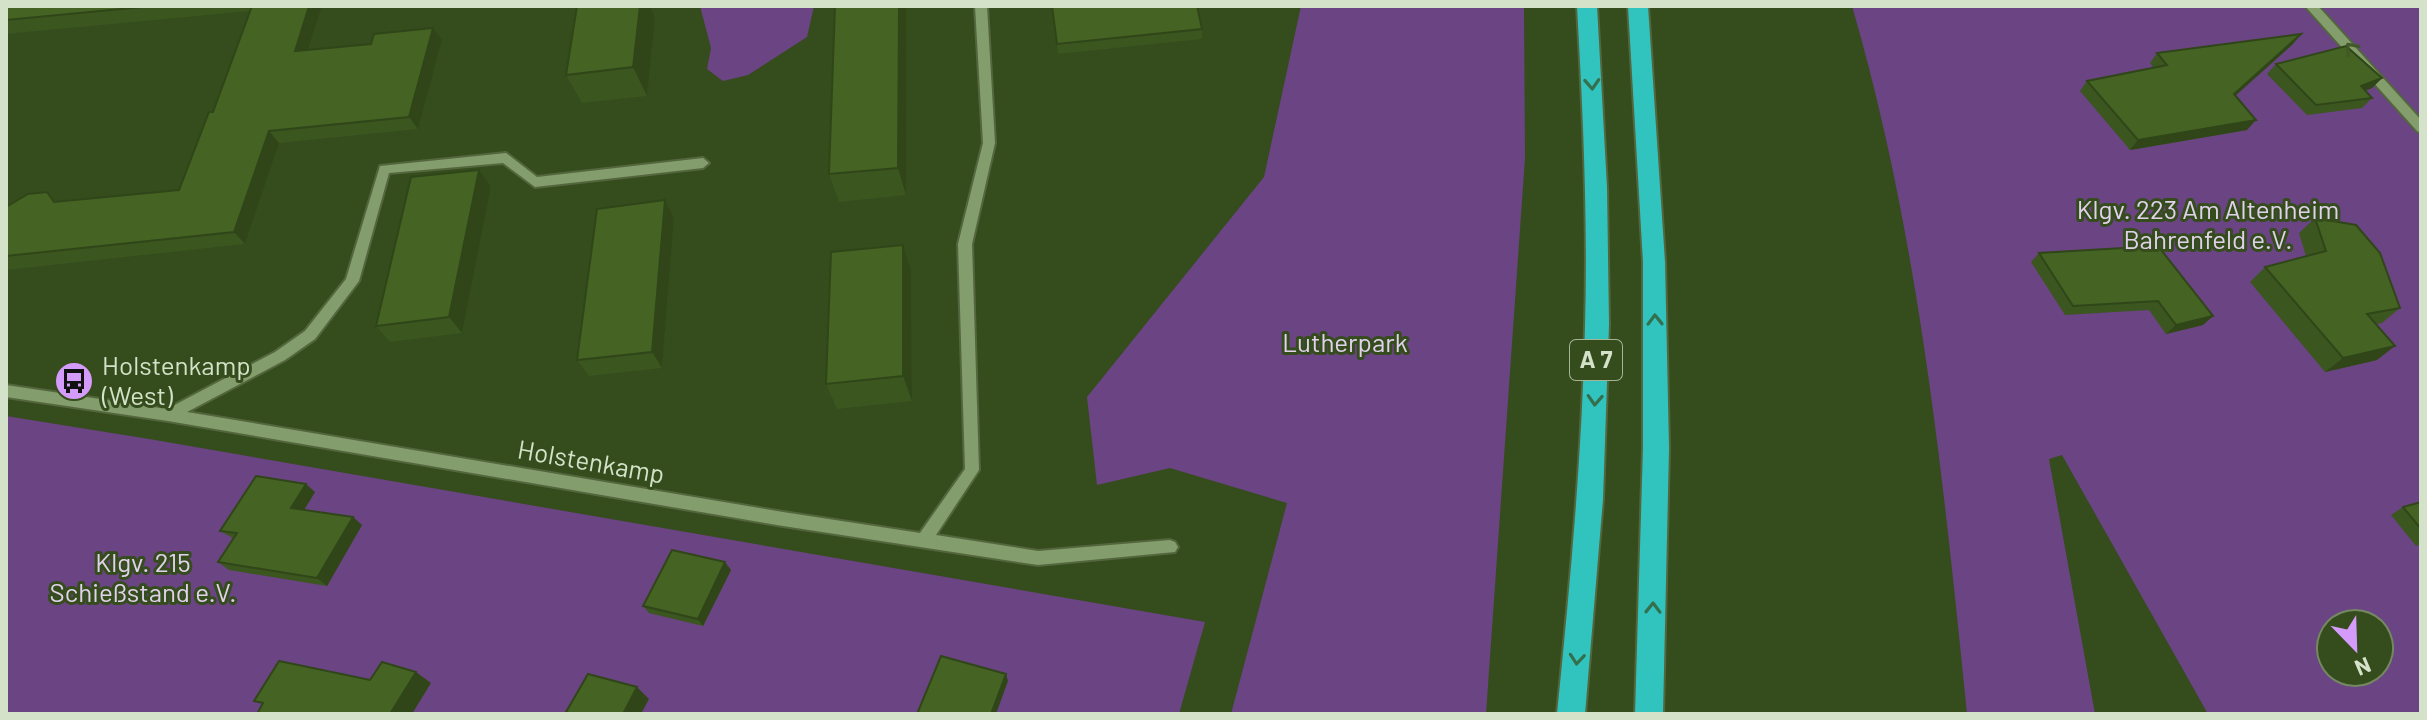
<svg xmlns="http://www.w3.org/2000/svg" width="2427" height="720" font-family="Barlow,sans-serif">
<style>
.green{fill:#6b4484;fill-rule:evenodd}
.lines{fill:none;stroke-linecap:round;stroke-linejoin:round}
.minor-casing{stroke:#53663d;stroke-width:4}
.highway-casing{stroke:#53663d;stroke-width:4}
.minor{fill:#839d6c;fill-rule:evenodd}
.highway{fill:#31c4bf;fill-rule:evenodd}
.wall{fill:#3b561f}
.shaded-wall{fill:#304619}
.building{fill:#456424;stroke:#304619;stroke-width:2}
.oneway{stroke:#415829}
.oneway2{stroke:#34704e}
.labels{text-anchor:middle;stroke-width:6;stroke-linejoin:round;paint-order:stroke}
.shield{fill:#354c1d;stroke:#a4b595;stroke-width:2}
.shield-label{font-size:24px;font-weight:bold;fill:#d3e2c8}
.park-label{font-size:26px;fill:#e1d2ec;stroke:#354c1d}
.poi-label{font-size:26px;fill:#d3e2c8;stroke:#354c1d;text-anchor:start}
.street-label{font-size:26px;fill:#d3e2c8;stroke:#354c1d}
</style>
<rect width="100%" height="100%" fill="#354c1d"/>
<path class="green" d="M700 6H814L807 37 748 75 723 81 707 69 711 48Z
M1301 6H1524L1525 158 1486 714H1231L1287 503 1170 468 1097 485 1087 397 1264 177Z
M1852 6H2421V714H2208L2062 455 2049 459 2095 714H1967C1943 477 1919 236 1852 6ZM2331 624H2379V672H2331Z
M6 416 149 439 1205 622 1179 714H6Z"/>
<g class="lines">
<g class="minor-casing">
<path id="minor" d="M975 6H987L995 143 972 244 979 470 936 535 1038 551 1170 540 1175 542 1178 547 1175 552 1038 565 783 526 168 421 6 397V385L167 409 275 352 305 331 346 279 380 166 506 153 537 177 703 158 709 163 703 168 535 187 503 163 389 173 359 281 315 339 285 360 187 412 783 512 920 533 965 469 958 244 983 143Z
M2305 6H2318L2421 120V133L2417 131Z"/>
</g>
<g class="highway-casing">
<path id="highway" d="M1577 6H1597L1607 188 1609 324 1603 499 1585 714H1557C1570 585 1582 457 1585 327 1588 220 1583 113 1577 6Z
M1628 6H1648L1665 262 1669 448 1663 714H1635L1643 448V262Z"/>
</g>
<use href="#minor" class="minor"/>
<use href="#highway" class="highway"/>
</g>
<path class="wall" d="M6 6H322L309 49 442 40 418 129 279 143 245 244 6 270V207L179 190 213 112 250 11 6 34Z
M906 6V195L839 202 829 174Z
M1052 6 1202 29V39L1058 54Z
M655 18 647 96 582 103 566 75Z
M2293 44 2235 96 2247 130 2130 150 2080 91 2087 81 2154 68 2150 63 2157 53Z
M2276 64 2382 78 2372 88 2365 91 2372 98 2362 108 2307 115 2267 74Z
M491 187 462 333 390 342 376 326Z
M665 200 674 218 662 368 589 376 577 360Z
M2315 218 2400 308 2382 323 2376 324 2377 360 2325 372 2250 282 2265 267 2306 256 2299 233Z
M2039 253 2213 316 2203 325 2166 334 2149 310 2065 315 2031 262Z
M911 271 912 401 837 409 826 384Z
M315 492 304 510 362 525 327 586 229 570 218 562 233 538 220 531Z
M2421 502V544L2416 546 2391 515 2403 507Z
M731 570 703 626 649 613 643 606Z"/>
<path class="shaded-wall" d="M309 6H322L304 63 295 51Z
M640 6H650L655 18 647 96 633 67Z
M899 6H906V195L898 168Z
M433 28 442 40 418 129 409 117Z
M2301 34 2293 44 2226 104 2234 94Z
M2382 78 2372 88 2352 96 2361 86Z
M2256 120 2247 130 2130 150 2138 140Z
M269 131 279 143 245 244 234 232Z
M479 170 491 187 462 333 449 317Z
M665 200 674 218 662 368 652 352Z
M903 245 911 271 912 401 903 376Z
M2213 316 2203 325 2166 334 2176 325Z
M2395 346 2377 360 2325 372 2343 358Z
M306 484 315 492 301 515 291 508Z
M353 517 362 525 327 586 317 578Z
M725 562 731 570 703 626 698 619Z
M416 672 431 683 412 714H390Z
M1006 674 1008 681 996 714H991Z
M637 687 649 699 641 714H623Z"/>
<path class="building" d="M6 6H153L6 20Z
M252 6H309L295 51 371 44 374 34 433 28 409 117 269 131 234 232 6 256V207L28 194 47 192 54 202 179 190 209 112H213Z
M577 6H640L633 67 566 75Z
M835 6H899L898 168 829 174Z
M1052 6H1197L1202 29 1057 44Z
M2301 34 2234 94 2256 120 2138 140 2087 81 2167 65 2157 53Z
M2346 46 2382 78 2361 86 2372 98 2316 105 2276 64Z
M479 170 449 317 376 326 411 177Z
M665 200 652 352 577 360 597 209Z
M2315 218 2356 225 2380 253 2400 308 2367 314 2395 346 2343 358 2265 267 2326 251Z
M903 245V376L826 384 831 252Z
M2158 246 2213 316 2176 325 2158 301 2073 306 2039 253Z
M256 476 306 484 291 508 353 517 317 578 218 562 237 533 220 531Z
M2421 502V529L2403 507Z
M672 550 725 562 698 619 643 606Z
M941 656 1006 674 991 714H917Z
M279 661 370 680 382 662 416 672 390 714H257L263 703 254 701Z
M588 674 637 687 623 714H572L566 712Z"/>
<defs><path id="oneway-chevron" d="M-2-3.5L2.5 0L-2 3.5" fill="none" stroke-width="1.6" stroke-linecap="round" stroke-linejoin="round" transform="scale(2)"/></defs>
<use class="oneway" href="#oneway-chevron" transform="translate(2351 48) rotate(-131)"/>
<g class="oneway2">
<use href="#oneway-chevron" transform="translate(1592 84) rotate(87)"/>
<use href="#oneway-chevron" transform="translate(1655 320) rotate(-91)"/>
<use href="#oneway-chevron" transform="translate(1595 400) rotate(93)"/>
<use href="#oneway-chevron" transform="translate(1653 608) rotate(-89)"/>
<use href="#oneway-chevron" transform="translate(1577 659) rotate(95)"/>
</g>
<defs>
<g id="bus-disc" transform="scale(2)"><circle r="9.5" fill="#d59bfb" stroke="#354c1d"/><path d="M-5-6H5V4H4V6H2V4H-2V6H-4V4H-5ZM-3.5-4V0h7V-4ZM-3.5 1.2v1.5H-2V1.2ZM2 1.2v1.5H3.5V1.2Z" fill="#111"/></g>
</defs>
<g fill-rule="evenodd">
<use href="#bus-disc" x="74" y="381"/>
</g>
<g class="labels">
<rect class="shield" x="1570" y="340" width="52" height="40" rx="6"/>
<g class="shield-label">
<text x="1596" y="368">A 7</text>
</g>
<g class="park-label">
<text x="2208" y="219">Klgv. 223 Am Altenheim<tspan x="2208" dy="30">Bahrenfeld e.V.</tspan></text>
<text x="1345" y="352">Lutherpark</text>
<text x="143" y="572">Klgv. 215<tspan x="143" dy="30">Schießstand e.V.</tspan></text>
</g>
<g class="poi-label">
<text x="102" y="375">Holstenkamp<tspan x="102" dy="30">(West)</tspan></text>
</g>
<g class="street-label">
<text transform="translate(591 462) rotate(10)" y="9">Holstenkamp</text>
</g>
</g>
<rect width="2427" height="720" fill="none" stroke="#d3e2c8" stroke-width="16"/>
<g transform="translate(2355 648) rotate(157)"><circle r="38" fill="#354c1d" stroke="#748861" stroke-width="2"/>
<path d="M0-6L14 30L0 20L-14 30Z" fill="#d59bfb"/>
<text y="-12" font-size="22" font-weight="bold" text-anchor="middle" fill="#d3e2c8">N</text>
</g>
</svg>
